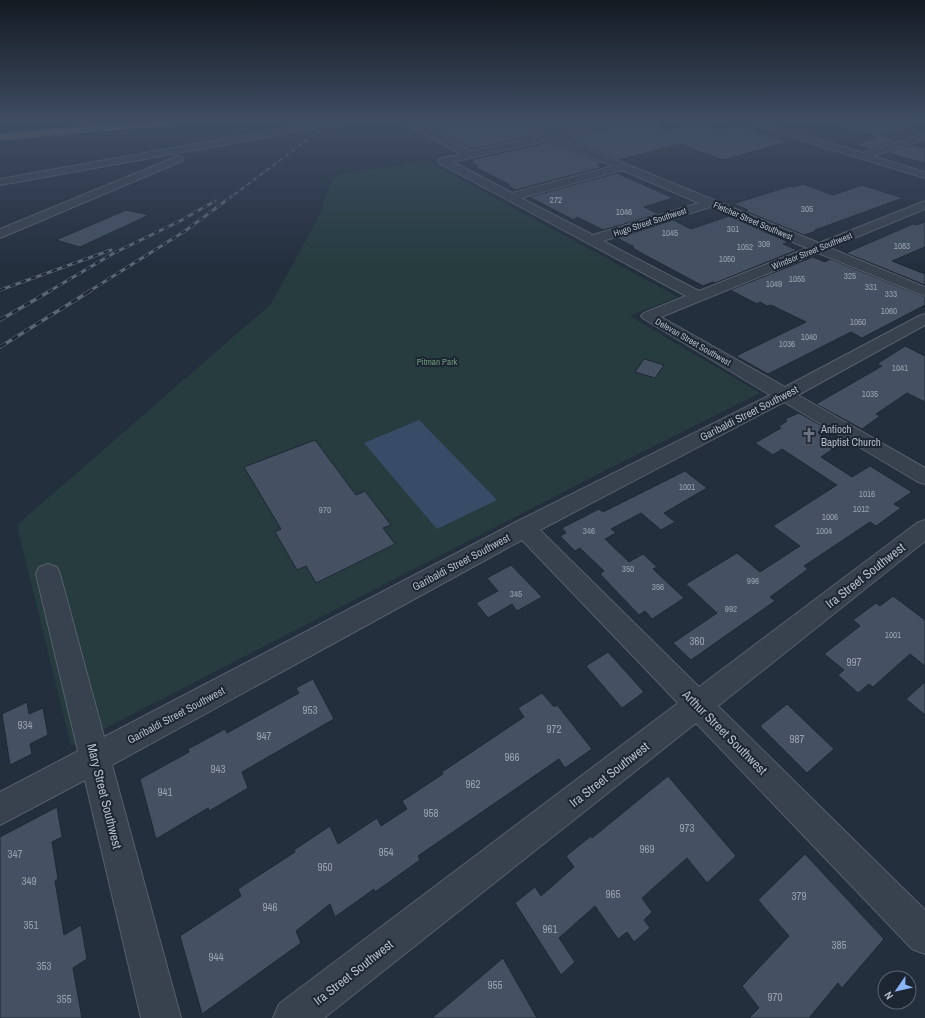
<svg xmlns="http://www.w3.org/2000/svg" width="925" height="1018" font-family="'Archivo Narrow',sans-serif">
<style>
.green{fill:#263c3f}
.water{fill:#394c67}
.building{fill:#455162;stroke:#1f2835}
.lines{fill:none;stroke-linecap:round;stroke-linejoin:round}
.street-casing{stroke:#565f6c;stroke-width:2}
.highway-casing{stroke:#434c59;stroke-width:2}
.street{fill:#38414e;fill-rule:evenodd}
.highway{fill:#746855;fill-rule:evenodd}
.rail-far2-casing{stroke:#5a6575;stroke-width:2}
.rail-far1-casing{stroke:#5a6575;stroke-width:3}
.rail-casing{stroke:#5a6575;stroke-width:3.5}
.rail-far2{stroke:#1d2633;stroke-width:1.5;stroke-dasharray:4;stroke-linecap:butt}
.rail-far1{stroke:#1d2633;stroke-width:2;stroke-dasharray:5.5;stroke-linecap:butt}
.rail{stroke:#1d2633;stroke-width:2.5;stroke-dasharray:7;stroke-linecap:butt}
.labels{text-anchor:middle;stroke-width:4;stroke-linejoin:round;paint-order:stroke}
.number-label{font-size:9px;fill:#98a1af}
.far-street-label{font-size:9px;fill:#b4bcc9;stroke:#1d2633}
.far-park-label{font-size:9px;fill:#6b9a76;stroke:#1d2633}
.street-label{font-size:11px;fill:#b4bcc9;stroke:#1d2633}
.poi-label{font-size:11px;fill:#b4bcc9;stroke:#1d2633;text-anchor:start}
.near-number-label{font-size:11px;fill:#98a1af}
.near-street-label{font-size:13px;fill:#b4bcc9;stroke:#1d2633}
</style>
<rect width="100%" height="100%" fill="#242f3e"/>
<path class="green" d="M427 161 678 297 630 316 760 393 606 470 71 746 17 525 271 304 317 220 333 178 336 175Z"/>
<path class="water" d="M419 420 497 500 437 529 364 443Z"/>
<path class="building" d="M417 122H510L536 135 473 149Z
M527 122H596L551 132Z
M621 122H659L660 131 698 122 720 129 737 125 788 142 723 160 680 144 619 160 565 137 619 125Z
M841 122H913L914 127 881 136 897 140 871 149 856 145 876 137 840 126Z
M550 142 603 163 597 165 603 167 516 190 506 185H510L475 167 478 166 470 162 473 161 470 160Z
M912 145 925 148V163L887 153Z
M617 173 673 198 644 207 659 214 603 230 577 217 574 220 529 197Z
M803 184 833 195 862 185 903 198 815 230 816 231 804 235 745 211 748 210 733 204 790 186 794 187Z
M126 210 149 215 80 247 56 240Z
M729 216 788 242 783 244 797 250 715 283 713 282 703 286 645 255 631 247H634L617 238 673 220 691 229Z
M925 222V247L892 261 925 274V285L846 253 913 224 916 225Z
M813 257 825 262 830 259 925 297V305L862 338 851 332 768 374 736 356 806 322 771 305 767 306 760 302 757 304 730 290Z
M905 346 925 356V402L907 393 876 414 880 416 862 429 816 404 882 366 877 364Z
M644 359 664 365 655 378 635 372Z
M799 413 822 426 818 433 837 446 821 457 852 477 870 466 912 492 894 504 901 508 876 526 870 522 804 566 808 569 770 597 775 601 691 660 673 643 717 613 686 584 737 553 760 572 800 546 773 526 837 485 782 449 773 455 755 443 781 428 778 427 787 421 785 419Z
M315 440 356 495 365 491 391 525 383 528 395 544 316 583 306 566 297 570 275 532 281 529 244 467Z
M685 471 707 488 664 513 675 522 661 530 641 513 611 529 616 533 605 539 629 562 643 554 657 567 653 569 684 598 652 619 645 611 639 615 600 574 604 571 580 548 575 551 560 536 566 533 562 528 599 509 603 512Z
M511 565 542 597 517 611 512 604 488 618 476 603 498 591 487 578Z
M893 596 925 620V666L910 654 873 687 869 684 858 693 838 675 844 670 824 654 860 626 853 620 876 603 880 606Z
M608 652 644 692 622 708 586 666Z
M313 679 334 719 242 772 248 788 209 811 208 808 156 839 140 779 189 752 188 749 225 729 227 733 299 693 296 688Z
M925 682V715L906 699Z
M542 693 554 707 557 705 592 749 565 768 559 759 418 856 420 860 375 892 374 889 335 917 330 904 296 931 301 943 202 1014 180 936 241 896 238 889 295 852 294 850 330 826 338 844 377 818 381 826 407 809 402 801 443 774 442 772 524 717 518 708Z
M27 702 29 714 43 708 48 735 30 744 32 754 10 765 2 714Z
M787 704 834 749 807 773 760 726Z
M668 776 736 856 707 883 687 858 642 898 652 912 644 920 650 928 634 942 627 932 618 939 595 906 559 938 575 962 561 975 515 903 535 887 541 896 574 867 566 856 591 836 592 838Z
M57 807 62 837 52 842 58 879 55 881 64 935 81 925 87 959 73 968 82 1018H0V837Z
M805 854 884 939 842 988 838 983 809 1018H749L759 1008 742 986 789 936 758 900Z
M503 958 537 1018H432L456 998Z"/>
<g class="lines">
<g class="street-casing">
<path id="street" d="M318 122H338L334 125 0 185V179Z
M402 122H413L472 151 541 136 511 122H523L551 134 603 122H620L619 124 560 137 819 243 925 201V209L830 248 925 287V296L818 253 661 317 785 387 919 316 925 314V325L798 395 925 468V484L918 482 784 402 540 530 699 687 917 523 925 520V541L718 706 925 910V954L912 949 696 723 324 1018H273L279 1004 678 703 522 540 112 765 181 1018H141L85 780 0 825V792L78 751 36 574 39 567 48 564 57 567 60 574 104 737 516 522 770 395 644 319 641 316 644 313 686 296 439 163 438 161 439 159 461 154ZM550 140 613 166 512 193 453 162ZM622 170 699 203 593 235 521 198ZM710 207 807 248 699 291 603 241Z
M747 122H761L863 153 925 133V139L873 156 925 172V178L748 124Z
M178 156 182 157 183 159 182 161 0 238V229Z"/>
</g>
<g class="highway-casing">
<path id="highway" d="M135 122H171L167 125 0 140V134Z"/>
</g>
<use href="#street" class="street"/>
<use href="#highway" class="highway"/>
<g class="rail-far2-casing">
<path id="rail-far2" d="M231 197 331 122"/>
</g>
<g class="rail-far1-casing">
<path id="rail-far1" d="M0 290 111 250
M48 292 114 253 180 221 215 201
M88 292 185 231 232 196"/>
</g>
<g class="rail-casing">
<path id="rail" d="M0 320 50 291
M0 347 90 291"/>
</g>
<use href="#rail-far2" class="rail-far2"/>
<use href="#rail-far1" class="rail-far1"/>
<use href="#rail" class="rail"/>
</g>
<linearGradient id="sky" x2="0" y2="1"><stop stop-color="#141a22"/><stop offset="0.46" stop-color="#3f4d63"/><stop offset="1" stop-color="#3f4d63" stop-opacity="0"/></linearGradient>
<rect width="925" height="265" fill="url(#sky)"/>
<defs>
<g id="church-bare" transform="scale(1.2)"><path d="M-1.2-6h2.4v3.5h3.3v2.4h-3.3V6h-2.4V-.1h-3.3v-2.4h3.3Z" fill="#6b7280" stroke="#1d2633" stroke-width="2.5" paint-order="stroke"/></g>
</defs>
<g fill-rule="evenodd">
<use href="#church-bare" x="809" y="435"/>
</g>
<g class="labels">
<g class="number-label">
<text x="556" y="203">272</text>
<text x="807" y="212">305</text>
<text x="624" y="215">1046</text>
<text x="733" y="232">301</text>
<text x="670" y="236">1045</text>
<text x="764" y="247">309</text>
<text x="902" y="249">1083</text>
<text x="745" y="250">1052</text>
<text x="727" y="262">1050</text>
<text x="850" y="279">325</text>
<text x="797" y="282">1055</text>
<text x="774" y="287">1049</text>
<text x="871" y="290">331</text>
<text x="891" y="297">333</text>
<text x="889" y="314">1060</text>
<text x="858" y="325">1050</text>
<text x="809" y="340">1040</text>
<text x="787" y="347">1036</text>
<text x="900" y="371">1041</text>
<text x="870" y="397">1035</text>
<text x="687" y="490">1001</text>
<text x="867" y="497">1016</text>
<text x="861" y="512">1012</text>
<text x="325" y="513">970</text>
<text x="830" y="520">1006</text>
<text x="589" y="534">346</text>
<text x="824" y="534">1004</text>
<text x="628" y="572">350</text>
<text x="753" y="584">996</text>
<text x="658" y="590">356</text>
<text x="516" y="597">345</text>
<text x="731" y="612">992</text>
<text x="893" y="638">1001</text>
</g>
<g class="far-street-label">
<text transform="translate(753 221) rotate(23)" y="3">Fletcher Street Southwest</text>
<text transform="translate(650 222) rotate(-18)" y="3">Hugo Street Southwest</text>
<text transform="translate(812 251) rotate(-22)" y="3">Windsor Street Southwest</text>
<text transform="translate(693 342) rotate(30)" y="3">Delevan Street Southwest</text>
</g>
<g class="far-park-label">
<text x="437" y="365">Pitman Park</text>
</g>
<g class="street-label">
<text transform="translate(749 413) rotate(-27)" y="4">Garibaldi Street Southwest</text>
<text transform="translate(461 562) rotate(-28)" y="4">Garibaldi Street Southwest</text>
<text transform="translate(176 715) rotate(-28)" y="4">Garibaldi Street Southwest</text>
</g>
<g class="poi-label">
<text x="821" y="433">Antioch<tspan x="821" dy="13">Baptist Church</tspan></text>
</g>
<g class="near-number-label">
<text x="697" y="645">360</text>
<text x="854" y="666">997</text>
<text x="310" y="714">953</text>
<text x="25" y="729">934</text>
<text x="554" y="733">972</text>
<text x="264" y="740">947</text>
<text x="797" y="743">987</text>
<text x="512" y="761">966</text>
<text x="218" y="773">943</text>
<text x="473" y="788">962</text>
<text x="165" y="796">941</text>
<text x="431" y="817">958</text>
<text x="687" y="832">973</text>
<text x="647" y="853">969</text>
<text x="386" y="856">954</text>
<text x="15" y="858">347</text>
<text x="325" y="871">950</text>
<text x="29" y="885">349</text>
<text x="613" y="898">965</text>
<text x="799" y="900">379</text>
<text x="270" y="911">946</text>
<text x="31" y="929">351</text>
<text x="550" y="933">961</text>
<text x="839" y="949">385</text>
<text x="216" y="961">944</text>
<text x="44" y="970">353</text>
<text x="495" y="989">955</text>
<text x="775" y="1001">970</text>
<text x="64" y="1003">355</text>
</g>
<g class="near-street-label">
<text transform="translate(865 575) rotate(-38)" y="5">Ira Street Southwest</text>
<text transform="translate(725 732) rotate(45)" y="5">Arthur Street Southwest</text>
<text transform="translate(609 774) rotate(-38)" y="5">Ira Street Southwest</text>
<text transform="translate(105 796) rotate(76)" y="5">Mary Street Southwest</text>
<text transform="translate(353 972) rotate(-38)" y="5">Ira Street Southwest</text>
</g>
</g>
<g transform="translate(897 990) rotate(236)"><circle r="19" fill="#1d2633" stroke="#59626f"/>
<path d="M0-3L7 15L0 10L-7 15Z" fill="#8ab4f8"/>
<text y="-6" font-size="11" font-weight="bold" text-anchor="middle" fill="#b4bcc9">N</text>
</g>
</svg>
